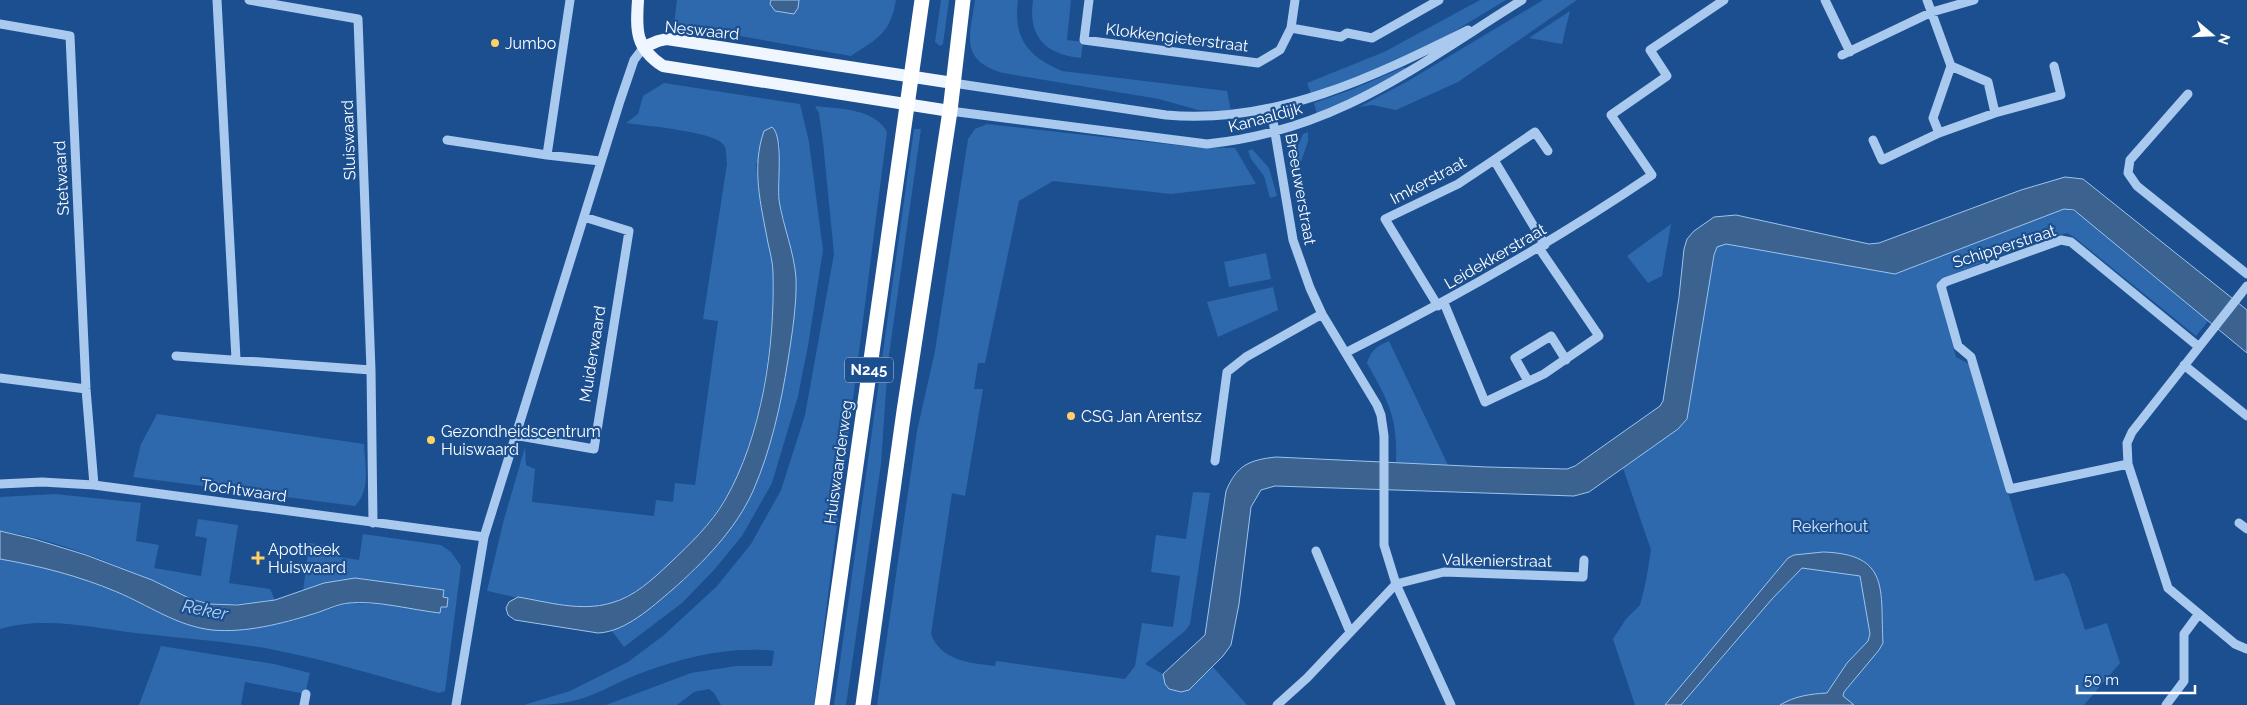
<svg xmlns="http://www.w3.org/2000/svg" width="2247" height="705" font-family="Raleway,sans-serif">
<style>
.green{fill:#2e69ad}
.water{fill:#3c6290;stroke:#9cc4f0}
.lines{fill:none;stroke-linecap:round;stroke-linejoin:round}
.minor{stroke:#a9c9ee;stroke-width:9}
.major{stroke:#f0f6ff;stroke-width:12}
.highway{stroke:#fff;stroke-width:15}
.poi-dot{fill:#ffd166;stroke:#1b4f8f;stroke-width:2}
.labels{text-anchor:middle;stroke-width:4.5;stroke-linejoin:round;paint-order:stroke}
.shield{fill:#1b4f8f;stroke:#bbcadd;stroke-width:1}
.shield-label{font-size:15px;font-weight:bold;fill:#fff}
.street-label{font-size:16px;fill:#fff;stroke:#1b4f8f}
.poi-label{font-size:16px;fill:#fff;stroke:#1b4f8f;text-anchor:start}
.park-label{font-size:16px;fill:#cfe3fa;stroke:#1b4f8f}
.water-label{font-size:18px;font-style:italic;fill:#b5d3f5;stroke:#1b4f8f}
</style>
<rect width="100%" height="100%" fill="#1b4f8f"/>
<path class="green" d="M677 0H771L770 4 798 8 799 0H896C890 34 878 38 851 56L674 24Z
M941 0H949L943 44 940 46 935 42Z
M975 0H1018C1013 39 1028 56 1062 71L1227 91 1231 111 1198 110 1159 99 1003 73C959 60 970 37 975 0Z
M1033 0H1071L1067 40 1083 42 1081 58C1045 54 1028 37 1033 0Z
M1480 0H1506L1443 38 1397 61 1311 94 1307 83 1384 52Z
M1543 0H1577L1458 82 1396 110 1372 105 1359 107 1408 81Z
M1570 11 1562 44 1529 38Z
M1404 67 1406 70 1375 89 1317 114 1314 103 1356 88Z
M664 83 800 104 809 142 823 250 808 346 798 396 772 483 742 536 714 570 682 603 624 647 612 631 656 603 692 573 722 539 752 492 795 265 779 201 778 171 780 143 756 164C758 188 763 212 767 235 769 247 773 260 773 272 775 339 760 446 723 502 708 526 689 546 669 565 649 583 626 602 598 606 573 610 513 597 487 591L503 523 525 447 526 465 535 469 532 502 654 516 656 500 673 502 675 483 695 485 718 321 703 319 727 164C726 157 727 150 724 145 714 131 645 126 626 123L638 114 643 96Z
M815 106C840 109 874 108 887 132L814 705H721L714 693 709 689 694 692 677 705H606L691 673 736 666H772L774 651C726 646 681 658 636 675 615 683 595 696 573 701 557 705 540 705 524 705L570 691 628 662 664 635 717 586 751 544 781 490 805 415 834 254 823 142 819 113Z
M987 124 1193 147 1235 148 1256 184 1171 194 1053 181 1019 201 985 363H978L974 389H983L965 496 952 493 931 634C941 661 970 663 995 666L996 661 1125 679 1135 666 1142 623 1173 627 1180 576 1151 572 1156 535 1186 539 1193 492 1210 493 1190 624 1186 630 1145 664 1163 674 1165 684 1189 690 1213 667 1247 705H877L917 431 935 351 968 139 975 129Z
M914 129H921L888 362 881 464 846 705H834Z
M1308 132V141L1293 186 1289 167 1303 134Z
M1252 149 1269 168 1277 196 1270 198 1264 176 1251 159 1248 151Z
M2064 209 2079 213 2209 320 2196 336 2074 237 2067 233 2028 244 1951 275 1942 281 1938 291 1956 357 1969 364 2035 581 2064 573 2069 579 2085 630 2107 623 2120 663 2084 705H1635L1613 639 1626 619 1640 605 1646 581 1651 550 1623 468 1678 429 1687 419 1714 255 1717 247 1726 244 1895 274Z
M1671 224 1662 276 1648 283 1627 256Z
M1266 253 1271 279 1229 287 1224 262Z
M1273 287 1278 310 1218 337 1207 302Z
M1389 341 1448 465 1396 463C1398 417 1388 401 1367 363 1371 350 1377 346 1389 341Z
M157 414 364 444C365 465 371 490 355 506L133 477 141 444Z
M55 494 141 503 136 541 159 545 154 568 201 576 207 538 195 536 198 519 238 525 229 583 270 589 275 600C253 602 232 606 210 604 188 601 170 587 150 579 102 560 51 538 0 531V497Z
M363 534 441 545 451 552 461 566 445 691 439 693C383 677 327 660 270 649 225 641 180 638 135 633 91 627 43 616 0 629V559L37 565 82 579 117 592 172 619 252 628 292 621 348 603 446 607 443 597V590L355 578 324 583 303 592 309 543 339 547V557L359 560Z
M161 646 274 664 310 673 305 694 245 682 241 705H139Z"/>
<path class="water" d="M771 0H799L798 8 794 14 775 11 770 4Z
M772 127C784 137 777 183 779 200 783 226 794 251 796 278 797 303 792 335 788 360 781 404 771 450 753 491 736 529 703 563 672 590 652 607 625 632 598 633L515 620 508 615 506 608 509 602 518 597C548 602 581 612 611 603 634 597 653 579 670 563 690 544 711 524 725 500 762 436 775 346 773 273 773 263 770 252 768 243 761 205 751 168 764 131Z
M2065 177 2083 179 2247 310V353L2074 210 2064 209 1895 274 1726 244 1717 247 1714 255 1687 419 1678 429 1589 492 1574 496 1275 486 1261 490 1251 507 1239 604 1231 645 1223 656 1189 690 1181 692 1169 689 1165 684 1163 674 1205 635 1226 491C1237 465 1249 460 1276 457L1487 467 1567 469 1575 466 1660 406 1663 401 1679 297 1684 249 1687 239 1694 231 1714 217 1736 215 1869 244 1879 243 2021 190Z
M0 531 34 539 86 555 152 580 191 599 209 604 237 605 275 600 324 583 355 578 444 590 443 597 448 598 447 607H441L440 613C412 610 376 600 349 603 337 604 324 611 313 614 281 624 245 633 212 630 177 626 148 605 117 592 79 576 40 566 0 559Z
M1823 552C1891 554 1880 591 1883 643L1879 650 1844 692 1843 696 1854 705H1780C1795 696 1810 694 1827 693L1847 663 1868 641 1870 634 1860 576 1802 568 1772 599 1681 705H1665L1788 558 1794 555Z"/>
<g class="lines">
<path class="minor" d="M217 0 236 359
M249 0 358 19 371 370 373 523
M1089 0 1084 40 1258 63 1280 50 1291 28
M1295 0 1291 28 1341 37 1347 33 1372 38 1439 0
M1825 0 1850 52
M1927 0 1951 66 1933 118 1939 133
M0 24 70 36 86 389 94 485
M1842 55 1932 12 1974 0
M1951 66 1988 82 1995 113
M953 83 1166 115C1275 125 1373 77 1468 30
M2188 94 2130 160 2128 173 2137 186 2247 274
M1271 109 1293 240 1310 288 1322 314 1377 405 1381 415 1384 436V545L1396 584 1451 705
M950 111 1207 144C1336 131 1416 66 1522 0
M447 140 547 155 600 161
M1873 140 1882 160 1939 133 1995 113 2061 95 2054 66
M547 155 570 0
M1494 160 1535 132 1548 151
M2247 286 2132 432 2127 443 2128 464 2168 588 2235 644 2247 649
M1444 303 1485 402 1544 374 1599 336 1539 248
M1438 306 1385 219 1458 184 1494 160 1545 245
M1347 352C1454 298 1553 242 1652 175L1611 115 1667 76 1650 50 1724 0
M176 356 371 370
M2184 365 2247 416
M0 378 86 389
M1528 381 1515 358 1551 336 1566 360
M514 435 594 449 629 231 584 217
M1215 461 1227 372 1246 357 1322 314
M2128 464 2010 489 1971 357 1958 346 1941 286 1945 282 2061 240 2071 242 2199 347
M0 484 42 482 94 485 484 537
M2239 523 2247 529
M1316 551 1350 632
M304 705 306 694
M456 705 484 537 620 101 634 60 644 47
M1277 705 1307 678 1396 584 1444 572 1583 577 1584 560
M2166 705 2184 681V634L2198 615"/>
<path class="major" d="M638 0C636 30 635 48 663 66L950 111
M644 47 658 41 667 39 953 83"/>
<path class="highway" d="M822 705 922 0
M863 705 904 411 950 111 963 0"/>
</g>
<g class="poi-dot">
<circle cx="495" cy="43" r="5"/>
<circle cx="1071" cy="416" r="5"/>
<circle cx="431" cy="440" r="5"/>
<path d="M255.5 550.5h5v5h5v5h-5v5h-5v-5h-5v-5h5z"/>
</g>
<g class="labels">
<rect class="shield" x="845" y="357.5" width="48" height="25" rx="4"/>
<g class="shield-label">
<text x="869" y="375">N245</text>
</g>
<g class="street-label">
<text transform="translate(702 30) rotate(6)" y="6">Neswaard</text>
<text transform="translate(1177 37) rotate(7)" y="6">Klokkengieterstraat</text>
<text transform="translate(1265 117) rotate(-15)" y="6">Kanaaldijk</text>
<text transform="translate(348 140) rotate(-92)" y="6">Sluiswaard</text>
<text transform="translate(61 178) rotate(-93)" y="6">Stetwaard</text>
<text transform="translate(1428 180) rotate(-28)" y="6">Imkerstraat</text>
<text transform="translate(1301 189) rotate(80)" y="6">Breeuwerstraat</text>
<text transform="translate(2004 246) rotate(-18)" y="6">Schipperstraat</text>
<text transform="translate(1495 256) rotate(-30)" y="6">Leidekkerstraat</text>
<text transform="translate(592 354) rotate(-81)" y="6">Muiderwaard</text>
<text transform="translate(838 462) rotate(-82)" y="6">Huiswaarderweg</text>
<text transform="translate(244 490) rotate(8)" y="6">Tochtwaard</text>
<text transform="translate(1497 560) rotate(1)" y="6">Valkenierstraat</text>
</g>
<g class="poi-label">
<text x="505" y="49">Jumbo</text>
<text x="1081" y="422">CSG Jan Arentsz</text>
<text x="441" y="437">Gezondheidscentrum<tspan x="441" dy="18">Huiswaard</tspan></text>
<text x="268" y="555">Apotheek<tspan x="268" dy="18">Huiswaard</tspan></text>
</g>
<g class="park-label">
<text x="1830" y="532">Rekerhout</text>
</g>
<g class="water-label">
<text transform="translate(205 610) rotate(11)" y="6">Reker</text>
</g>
</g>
<g transform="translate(2212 35) rotate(109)" stroke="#1b4f8f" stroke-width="4" paint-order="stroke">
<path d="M0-4L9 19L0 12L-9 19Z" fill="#ffffff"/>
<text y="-8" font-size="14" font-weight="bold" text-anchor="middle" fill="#ffffff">N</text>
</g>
<path d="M2077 685v8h118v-8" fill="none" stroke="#ffffff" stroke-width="2.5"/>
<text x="2084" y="685" font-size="15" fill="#ffffff" stroke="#1b4f8f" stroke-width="4" paint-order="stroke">50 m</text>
</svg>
